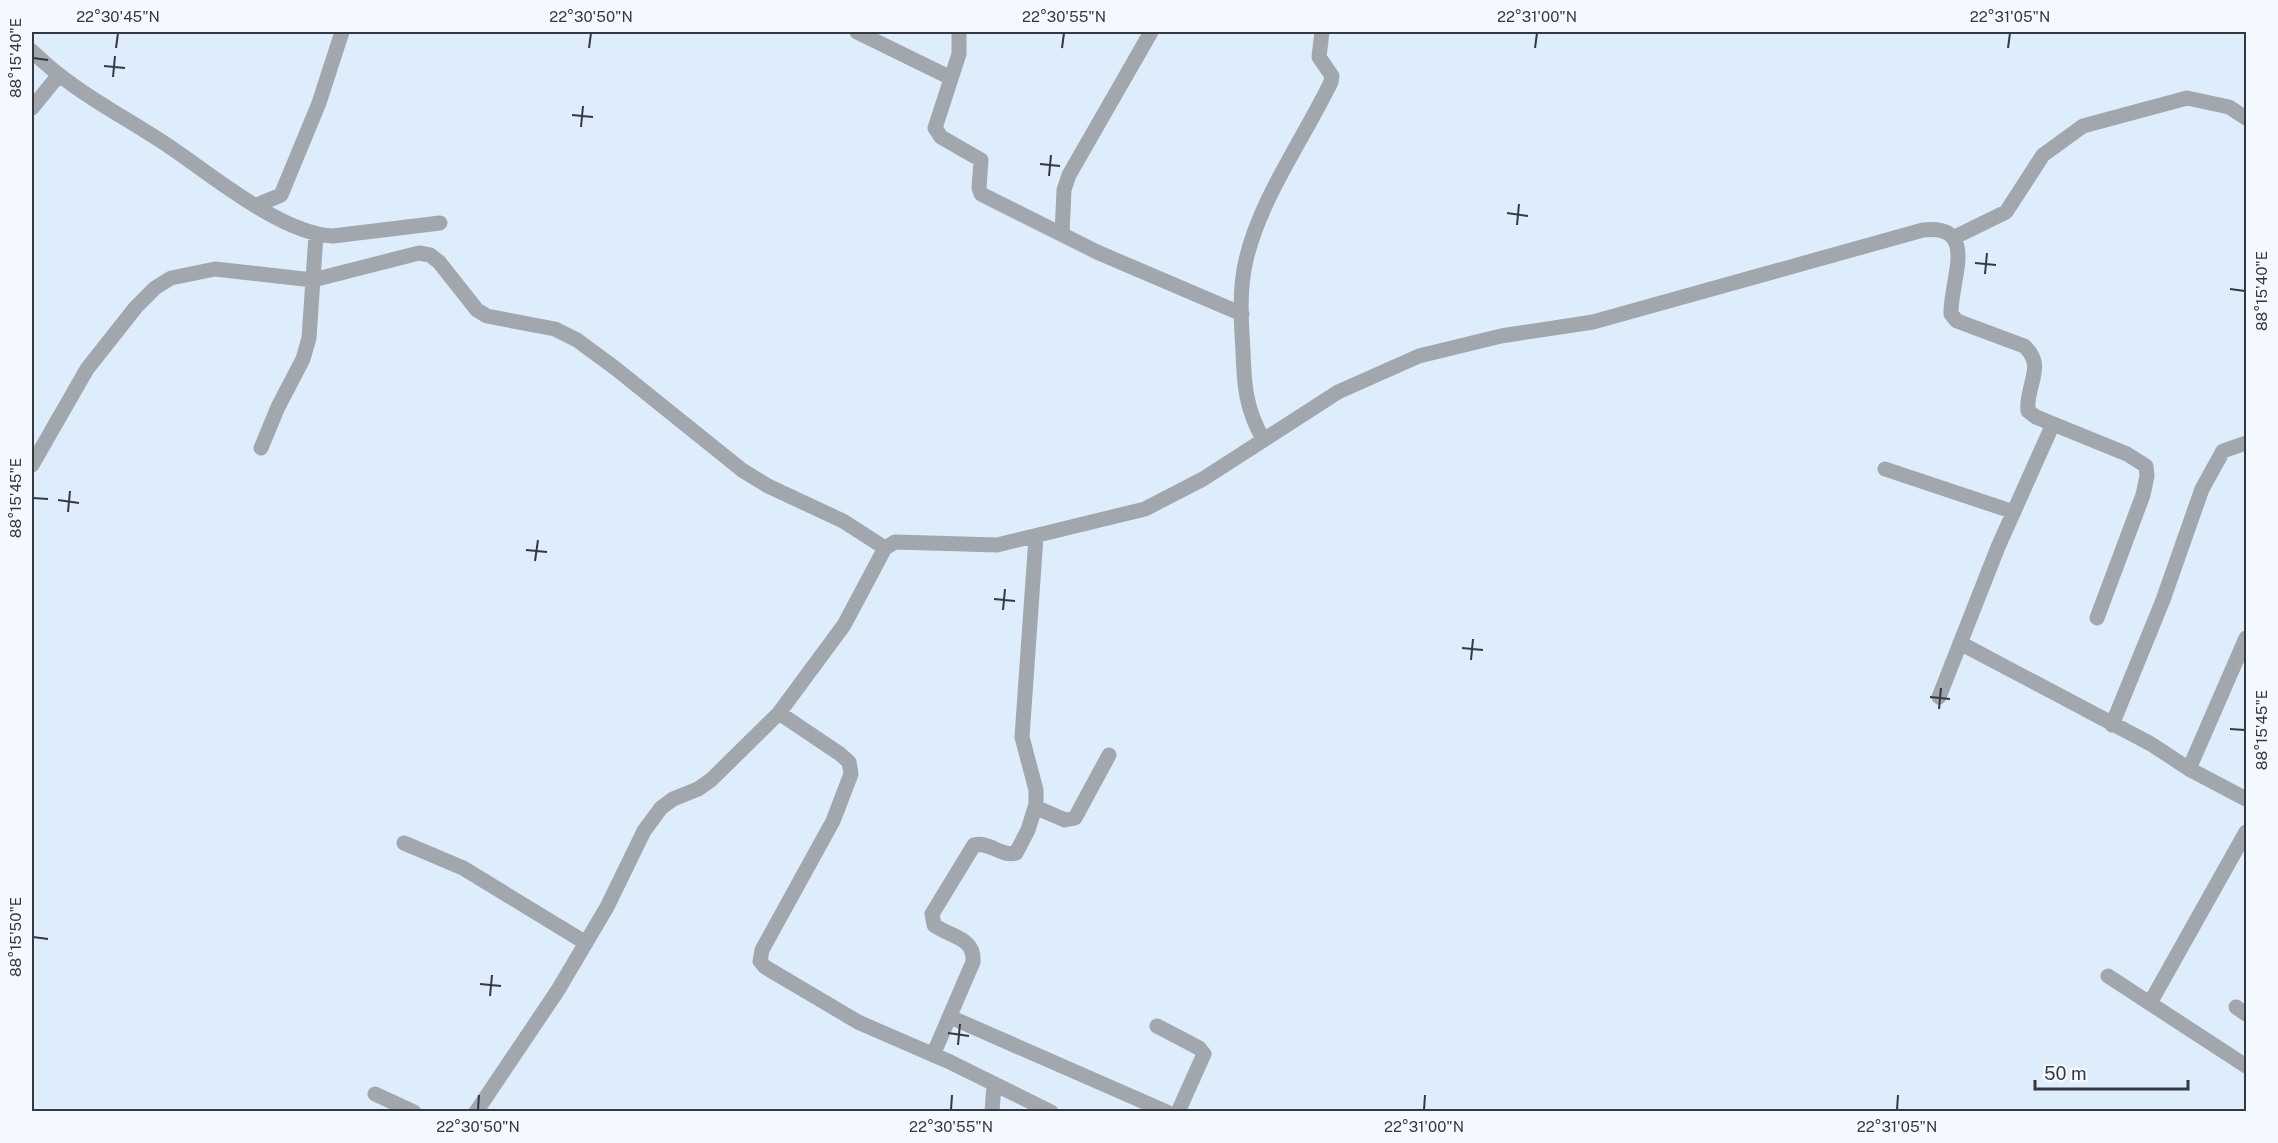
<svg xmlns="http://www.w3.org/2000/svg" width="2278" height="1143" font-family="'Public Sans',sans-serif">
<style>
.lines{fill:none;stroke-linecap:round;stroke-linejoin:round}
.minor{stroke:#a1a7ad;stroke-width:15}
.ticks{fill:none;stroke:#33393e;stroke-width:2}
.neatline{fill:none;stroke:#33393e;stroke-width:2}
.ticks-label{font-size:15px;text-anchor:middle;fill:#33393e}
</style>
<rect width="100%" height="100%" fill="#deedfb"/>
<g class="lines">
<path class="minor" d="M857 32 951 78
M959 32V54L935 128 941 137 981 160 979 188 981 194 1097 252 1242 314
M32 51C72 91 124 116 170 147 213 176 282 234 333 236L440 223
M32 108 58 76
M257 205 281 195 319 103 342 32
M1062 234 1064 190 1069 175 1151 32
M1955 237 2006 212 2043 155 2083 126 2187 98 2229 107 2246 118
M1263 439C1246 409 1244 386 1243 351 1241 321 1239 289 1246 260 1260 199 1304 138 1331 82L1332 76 1319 57 1322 32
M261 448 278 407 303 359 309 338 316 235
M32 465 87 369 136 307 155 288 171 278 215 269 313 280 419 253 430 255 439 262 477 310 487 316 555 329 577 340 615 368 742 470 768 486 843 521 885 548
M1885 469 2014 512
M1960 643 2151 744 2189 769 2246 799
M1939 697 1998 547 2053 424
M779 713 844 625 885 548 895 542 997 545 1145 509 1203 479 1338 392 1419 356 1501 336 1593 322 1923 230C1980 224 1950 280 1951 314L1957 321 2024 346C2047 366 2025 386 2028 411L2036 417 2127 454 2146 466 2147 476 2143 495 2097 618
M2112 725 2163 600 2202 489 2223 451 2246 443
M2189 769 2246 638
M1035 807 1065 820 1075 818 1109 755
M404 843 463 868 586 943
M2108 976 2246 1066
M2150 1003 2246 832
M2236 1007 2246 1014
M950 1017 1167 1112
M1157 1026 1199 1048 1204 1054 1178 1112
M933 1055 973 962C975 937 950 937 934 925L932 914 974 845C989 841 1001 857 1016 853L1028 830 1036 804V790L1022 737 1036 537
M375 1094 414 1112
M476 1112 558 990 607 907 644 831 661 808 673 799 698 789 711 780 779 713 840 754 849 762 851 774 833 821 762 950 760 961 765 967 858 1022 950 1062 1051 1112
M992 1112 994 1084"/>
</g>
<path class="ticks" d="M116 48 118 33M589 48 591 33M1062 48 1064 33M1535 48 1537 33M2008 48 2010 33M33 58 48 60M104 66 125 68M113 77 115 56M572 115 593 117M581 127 583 106M1040 164 1060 166M1049 176 1051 155M1507 213 1528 216M1517 225 1519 204M1975 263 1996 265M1985 274 1987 253M2230 289 2245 291M33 498 48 499M58 500 79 503M68 512 70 491M526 550 547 552M535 561 538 540M994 599 1015 601M1003 610 1005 589M1462 648 1483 650M1471 660 1473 639M1930 697 1950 699M1939 709 1941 688M2230 729 2245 730M33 937 48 939M480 984 501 986M490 996 492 975M948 1033 969 1036M958 1045 960 1024M478 1110 479 1095M951 1110 952 1095M1424 1110 1425 1095M1897 1110 1898 1095"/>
<rect width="2278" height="1143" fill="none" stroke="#f3f9ff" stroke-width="66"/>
<path d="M2035 1080v9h153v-9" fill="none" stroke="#33393e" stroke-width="3"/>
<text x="2044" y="1080" font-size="18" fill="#33393e" stroke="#f3f9ff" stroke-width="4.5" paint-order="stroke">50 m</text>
<rect x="33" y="33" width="2212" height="1077" class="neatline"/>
<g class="ticks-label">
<text x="118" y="22">22°30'45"N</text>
<text x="591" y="22">22°30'50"N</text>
<text x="1064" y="22">22°30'55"N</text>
<text x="1537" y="22">22°31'00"N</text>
<text x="2010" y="22">22°31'05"N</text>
<text transform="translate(16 58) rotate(-90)" y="5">88°15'40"E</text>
<text transform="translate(2262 291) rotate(-90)" y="5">88°15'40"E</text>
<text transform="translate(16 498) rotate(-90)" y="5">88°15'45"E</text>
<text transform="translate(2262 730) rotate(-90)" y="5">88°15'45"E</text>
<text transform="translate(16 937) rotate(-90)" y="5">88°15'50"E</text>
<text x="478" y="1132">22°30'50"N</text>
<text x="951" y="1132">22°30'55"N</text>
<text x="1424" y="1132">22°31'00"N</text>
<text x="1897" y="1132">22°31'05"N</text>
</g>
</svg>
